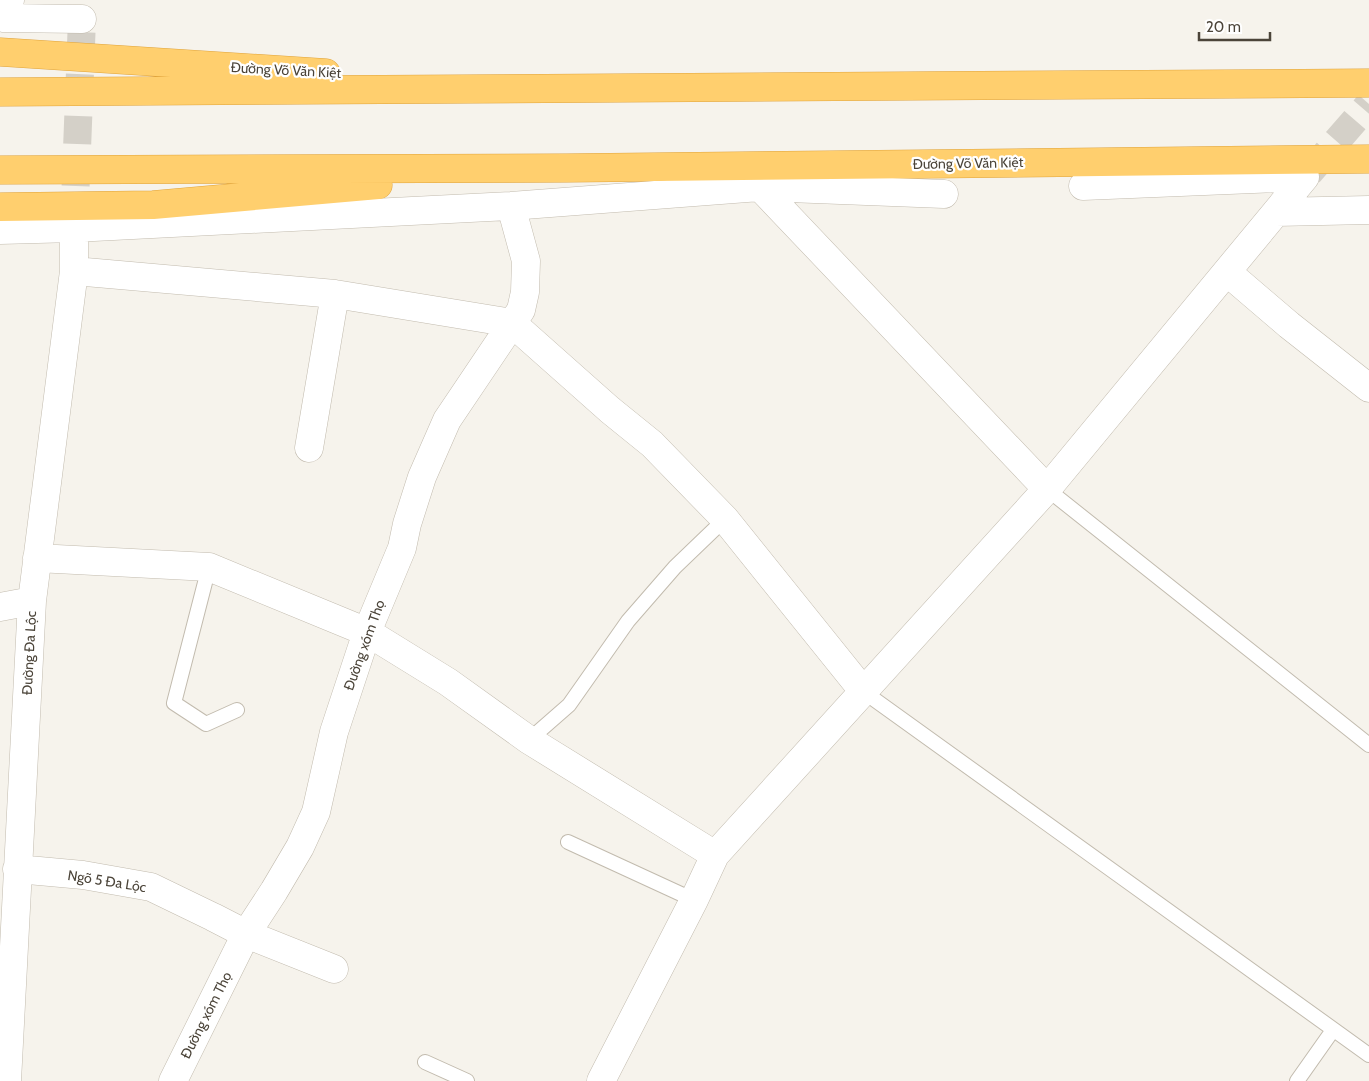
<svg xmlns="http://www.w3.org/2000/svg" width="1369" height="1081" font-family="Cabin,sans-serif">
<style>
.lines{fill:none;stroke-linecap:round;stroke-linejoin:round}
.street-tunnel{stroke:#d4d0c8;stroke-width:28;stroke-dasharray:28 14;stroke-linecap:butt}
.lane-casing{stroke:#c2bbae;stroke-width:16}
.street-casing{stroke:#c2bbae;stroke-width:29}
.highway-casing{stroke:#e0a43c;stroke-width:29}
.lane{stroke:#fff;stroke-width:14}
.street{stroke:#fff;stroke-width:28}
.highway{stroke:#ffcf6e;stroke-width:28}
.labels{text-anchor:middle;stroke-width:4.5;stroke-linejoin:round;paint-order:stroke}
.street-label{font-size:14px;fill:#4b4439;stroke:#fff}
</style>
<rect width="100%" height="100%" fill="#f6f3ec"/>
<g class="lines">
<path class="street-tunnel" d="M1309 173 1369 104
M74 228 82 19"/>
<g class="lane-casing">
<path id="lane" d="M1047 489 1369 745
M209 567 174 703 206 724 237 710
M864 692 1369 1055
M529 740 569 705 628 621 675 567 725 519
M568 842 694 900
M425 1062 467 1081
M1297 1081 1333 1030"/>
</g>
<g class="street-casing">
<path id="street" d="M10 0 4 18 82 19
M1083 186 1305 177
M760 187 1047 489
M1276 212 1369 210
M0 230 74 228 511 206 760 187 944 194
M74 271 335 294 512 323 610 410 652 444 725 519 864 692
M1227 272 1289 325 1369 388
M309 448 335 294
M37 558 209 567 367 632 448 682 529 740 715 855
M0 607 32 601
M17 869 83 875 151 887 213 917 246 934 334 969
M7 1081 32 601 74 271V228
M173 1081 246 934 274 891 300 847 316 812 334 732 367 632 402 548 407 524 422 477 447 420 521 310 525 292 526 261 511 206
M601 1081 694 900 715 855 1047 489 1305 177"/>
</g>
<g class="highway-casing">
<path id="highway" d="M0 52 326 73
M0 92 1369 83
M0 170 567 168 1369 159
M0 207 153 205 378 185"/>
</g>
<use href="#lane" class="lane"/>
<use href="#street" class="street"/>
<use href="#highway" class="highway"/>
</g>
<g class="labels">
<g class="street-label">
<text transform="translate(286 70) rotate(3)" y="5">Đường Võ Văn Kiệt</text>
<text transform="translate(968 163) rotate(-1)" y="5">Đường Võ Văn Kiệt</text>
<text transform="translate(364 645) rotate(-70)" y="5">Đường xóm Thọ</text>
<text transform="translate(29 653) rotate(-87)" y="5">Đường Đa Lộc</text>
<text transform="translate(107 881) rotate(9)" y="5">Ngõ 5 Đa Lộc</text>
<text transform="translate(206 1015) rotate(-63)" y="5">Đường xóm Thọ</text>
</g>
</g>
<path d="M1199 32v8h71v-8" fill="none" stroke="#4b4439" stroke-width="2.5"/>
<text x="1206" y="32" font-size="15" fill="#4b4439" stroke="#ffffff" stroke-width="4" paint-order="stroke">20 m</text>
</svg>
